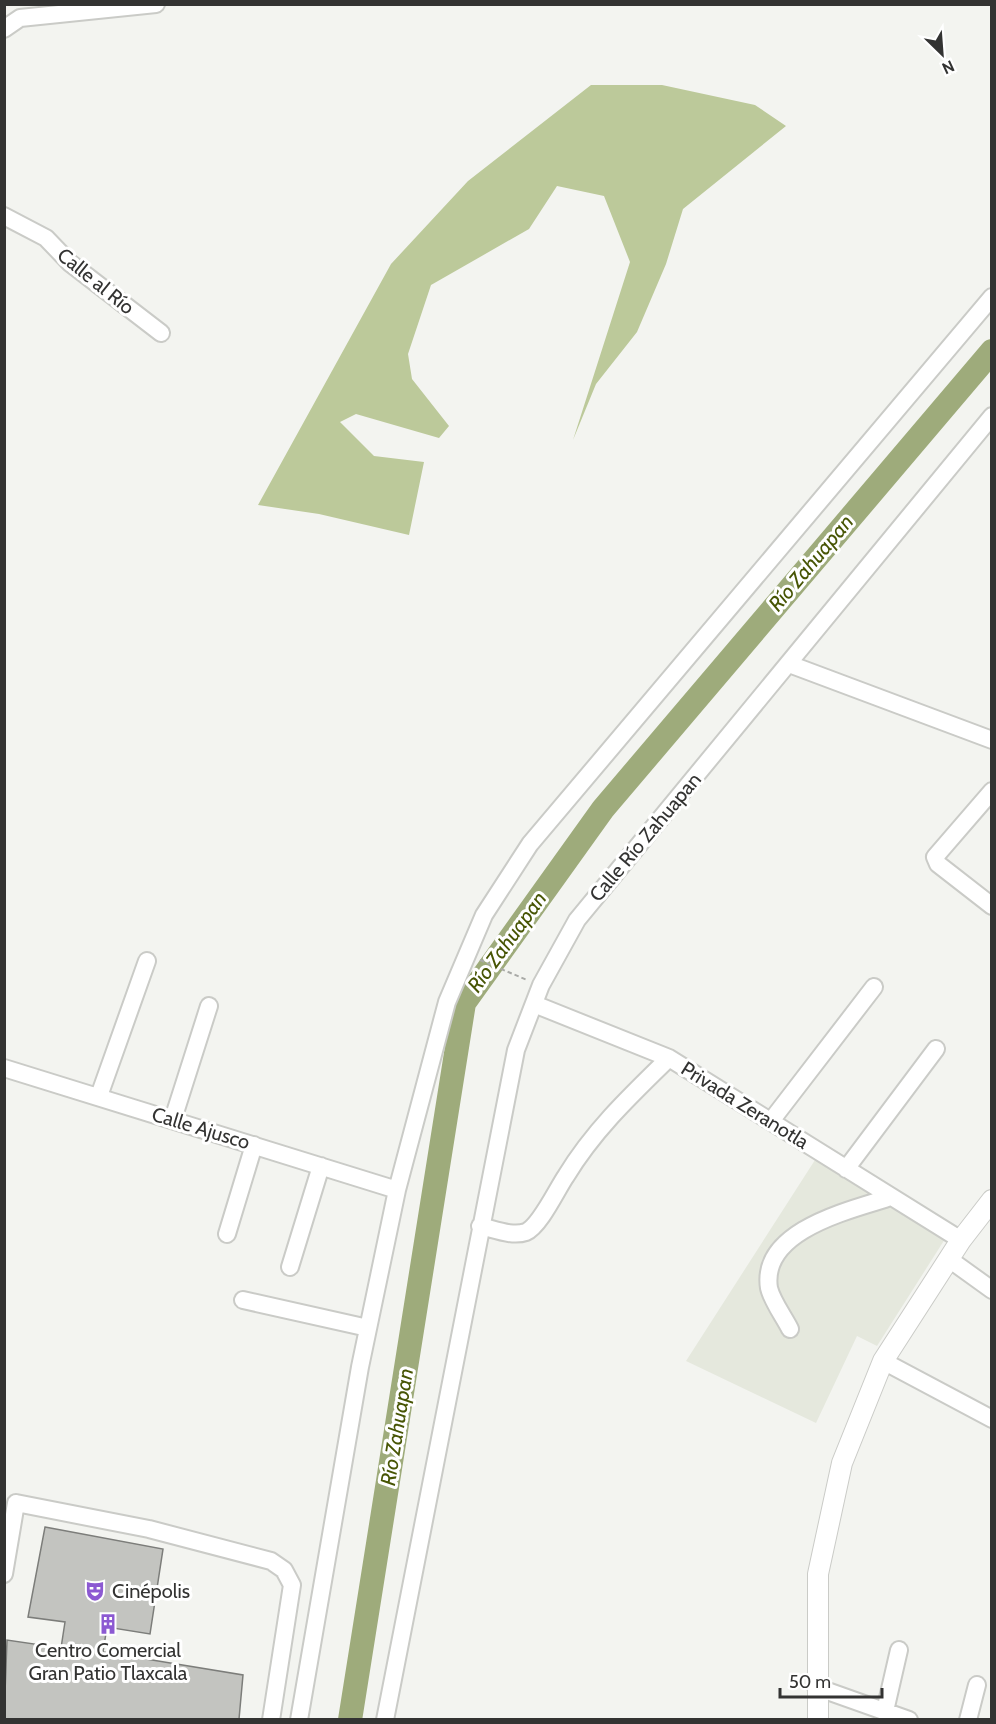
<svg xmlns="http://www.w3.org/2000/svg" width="996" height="1724" font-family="Cabin,sans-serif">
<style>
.built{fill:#e5e8dd}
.green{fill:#bcc99a}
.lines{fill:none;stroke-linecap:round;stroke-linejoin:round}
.river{stroke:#9eab7b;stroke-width:24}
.building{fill:#c3c4c0;stroke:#7c7d7a;stroke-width:1.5}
.minor-casing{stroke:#cacbc7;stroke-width:20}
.major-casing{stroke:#cacbc7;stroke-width:22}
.path{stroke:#a9aaa7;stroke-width:2;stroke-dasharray:4.5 3;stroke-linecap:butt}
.minor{stroke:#fff;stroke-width:16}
.major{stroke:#fff;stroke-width:20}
.labels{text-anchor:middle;stroke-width:6;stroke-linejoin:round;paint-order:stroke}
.street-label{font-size:20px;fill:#333332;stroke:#fff}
.poi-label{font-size:20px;fill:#333332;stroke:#fff;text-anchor:start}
.water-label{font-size:21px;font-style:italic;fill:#475504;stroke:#fff}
</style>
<rect width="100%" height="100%" fill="#f3f4f0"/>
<path class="built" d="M815 1160 945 1239 877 1346 857 1336 816 1423 686 1361Z"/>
<path class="green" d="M591 85H662L755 105 786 126 683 209 666 264 637 332 596 384 573 440 630 262 604 196 557 186 529 229 431 285 408 354 412 379 449 426 439 438 356 414 340 422 374 456 424 462 409 535 319 514 258 505 391 264 468 181Z"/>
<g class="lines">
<path class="river" d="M350 1720 464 1003 603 809 992 351"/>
</g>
<path class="building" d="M45 1527 163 1549 150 1634 107 1627 103 1652 243 1675 239 1719H4L7 1640 61 1648 65 1622 28 1617Z"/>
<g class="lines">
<g class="minor-casing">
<path id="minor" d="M4 29 20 18 156 4
M4 216 46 238 70 263 161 333
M789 664 992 740
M992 791 935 857 938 864 992 906
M534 1004 669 1058 961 1240
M4 1068 397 1190
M99 1096 147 961
M173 1119 209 1006
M771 1121 874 987
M846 1169 936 1049
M480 1226C494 1229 512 1237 526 1232 540 1226 557 1189 566 1176 594 1130 631 1095 669 1058
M227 1234 254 1145
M949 1259 992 1290
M290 1267 321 1166
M243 1300 368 1328
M790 1329C784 1317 772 1301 769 1288 760 1230 851 1210 891 1197
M883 1361 992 1419
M4 1574 16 1503 149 1529 271 1561 284 1570 292 1585 271 1720
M816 1687 909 1720
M885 1711 899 1650
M299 1720 360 1367 397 1190 447 1002 484 915 530 844 992 297
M385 1720 516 1050 541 985 577 920 992 416
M968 1720 977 1685"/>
</g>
<g class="major-casing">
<path id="major" d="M818 1720V1574L842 1463 883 1361 961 1240 992 1200"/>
</g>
<path class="path" d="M480 960 527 980"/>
<use href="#minor" class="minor"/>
<use href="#major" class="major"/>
</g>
<defs>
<g id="theatre-bare" transform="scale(1.62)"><path d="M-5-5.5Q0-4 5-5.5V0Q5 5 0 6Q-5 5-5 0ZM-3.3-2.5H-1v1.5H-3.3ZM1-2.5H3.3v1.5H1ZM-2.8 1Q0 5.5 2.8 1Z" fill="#8c59d2" stroke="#fff" stroke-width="2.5" paint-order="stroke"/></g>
<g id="building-bare" transform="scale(1.62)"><path d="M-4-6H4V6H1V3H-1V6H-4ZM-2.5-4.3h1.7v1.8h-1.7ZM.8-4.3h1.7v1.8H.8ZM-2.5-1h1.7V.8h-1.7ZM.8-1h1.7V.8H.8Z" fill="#8c59d2" stroke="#fff" stroke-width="2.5" paint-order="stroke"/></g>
</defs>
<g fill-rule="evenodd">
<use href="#theatre-bare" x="95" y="1591"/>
<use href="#building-bare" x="108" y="1624"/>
</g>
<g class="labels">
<g class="street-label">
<text transform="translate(96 281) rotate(39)" y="7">Calle al Río</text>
<text transform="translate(645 837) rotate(-50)" y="7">Calle Río Zahuapan</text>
<text transform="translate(745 1105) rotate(32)" y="7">Privada Zeranotla</text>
<text transform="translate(201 1128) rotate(17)" y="7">Calle Ajusco</text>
</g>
<g class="poi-label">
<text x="112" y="1598">Cinépolis</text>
<text x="108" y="1657" text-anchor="middle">Centro Comercial<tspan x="108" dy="23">Gran Patio Tlaxcala</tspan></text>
</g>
<g class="water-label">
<text transform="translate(811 563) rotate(-50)" y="7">Río Zahuapan</text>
<text transform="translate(507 942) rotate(-54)" y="7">Río Zahuapan</text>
<text transform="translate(397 1427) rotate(-81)" y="7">Río Zahuapan</text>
</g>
</g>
<rect width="996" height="1724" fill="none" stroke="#333332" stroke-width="12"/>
<g transform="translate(942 54) rotate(155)" stroke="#ffffff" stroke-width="4.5" paint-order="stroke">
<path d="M0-4.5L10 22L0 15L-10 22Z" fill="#333332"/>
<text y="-9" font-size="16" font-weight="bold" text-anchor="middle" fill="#333332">N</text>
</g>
<path d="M780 1688v9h102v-9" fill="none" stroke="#333332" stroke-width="3"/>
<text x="789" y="1688" font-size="18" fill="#333332" stroke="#ffffff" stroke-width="4.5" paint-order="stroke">50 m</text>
</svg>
